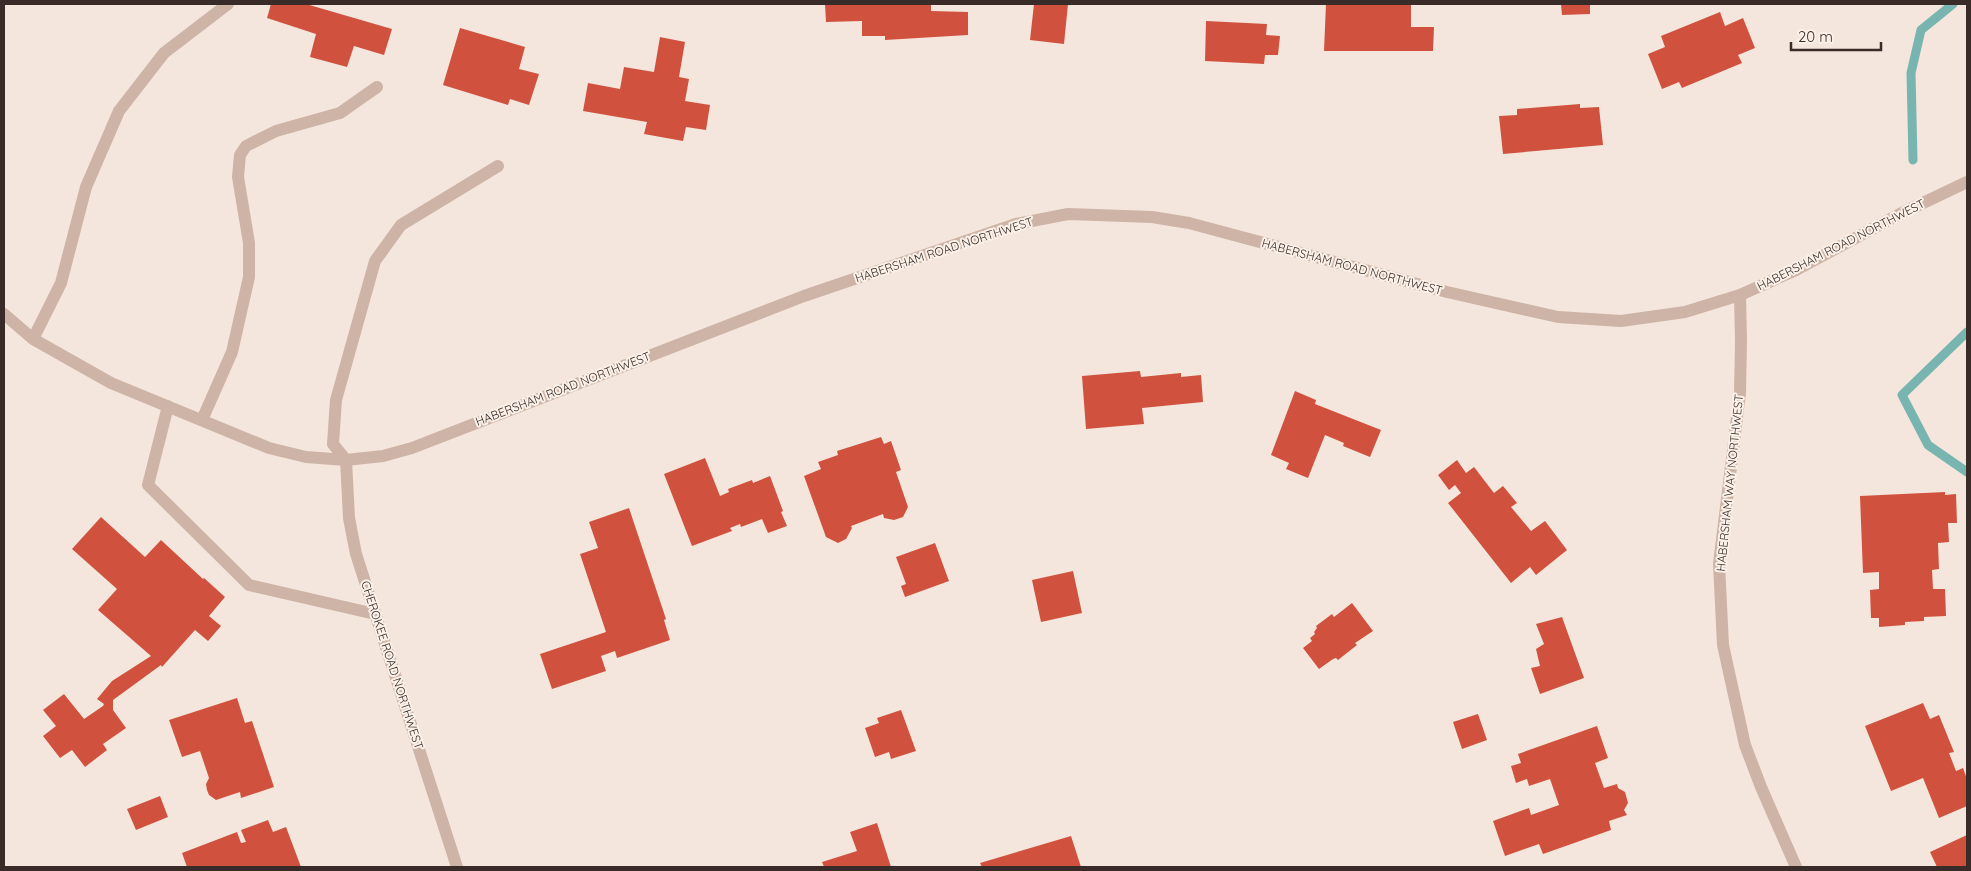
<svg xmlns="http://www.w3.org/2000/svg" width="1971" height="871" font-family="Quicksand,sans-serif">
<style>
.lines{fill:none;stroke-linecap:round;stroke-linejoin:round}
.stream{stroke:#78b4b0;stroke-width:9}
.building{fill:#d0523e}
.minor{stroke:#ceb4a6;stroke-width:12}
.labels{text-anchor:middle;stroke-width:4;stroke-linejoin:round;paint-order:stroke}
.street-label{font-size:12px;fill:#392c28;stroke:#fbf1e9}
</style>
<rect width="100%" height="100%" fill="#f4e6dc"/>
<g class="lines">
<path class="stream" d="M1913 160 1911 73 1921 30 1953 4
M1967 332 1902 395 1928 445 1967 472"/>
</g>
<path class="building" d="M271 4H306L392 29 384 55 354 46 347 67 310 57 316 34 267 18Z
M825 4H931V11L968 12V35L885 40V36H862V21L826 22Z
M1034 4H1068L1064 44 1030 40Z
M1326 4H1411V27H1434L1433 51H1324Z
M1561 4H1590V14L1562 15Z
M1720 12 1725 26 1743 18 1755 48 1738 55 1742 63 1682 88 1679 82 1662 89 1648 54 1665 47 1661 36Z
M1206 21 1267 24 1266 35 1280 36 1278 55H1265L1264 64 1205 61Z
M460 28 525 47 519 69 539 74 529 105 510 99 508 105 443 85Z
M660 37 685 42 679 77 689 79 685 101 710 105 706 130 686 127 683 141 644 134 647 122 583 111 588 83 620 89 624 67 654 72Z
M1580 104V108L1599 107 1603 145 1503 154 1499 116 1517 115V109Z
M1140 371 1141 377 1181 373V377L1201 375 1203 402 1142 408 1144 424 1086 429 1082 376Z
M1295 391 1316 400 1315 404 1381 430 1370 457 1343 446 1344 443 1325 435 1308 478 1286 469 1289 463 1271 455Z
M881 437 884 444 891 441 901 470 896 472 908 507 903 517 894 520 884 518 883 514 851 526 852 528 846 539 838 543 826 537 804 476 821 469 818 462 838 455 837 451Z
M705 458 720 496 729 492 728 489 752 480 753 483 770 476 783 511 781 512 787 526 768 533 762 519 741 527 740 524 730 528 732 531 692 546 664 474Z
M1457 460 1466 473 1474 467 1494 493 1503 486 1517 503 1511 507 1531 531 1545 521 1567 550 1536 575 1530 567 1511 583 1448 503 1461 493 1455 485 1449 490 1438 475Z
M1945 492V495L1956 494 1957 523H1948L1949 542 1938 543 1939 569 1932 570 1933 589H1945L1946 616 1924 617V621L1905 622V625L1879 627V618H1871L1870 590 1879 589V572L1863 573 1860 496Z
M629 508 666 619 664 620 670 640 617 658 615 651 601 656 606 671 552 689 540 654 606 632 580 554 598 548 589 522Z
M101 517 145 557 161 540 203 579 204 578 225 597 209 616 221 626 208 641 195 630 162 667 161 665 113 700V710L126 728 103 744 107 750 85 767 72 750 60 758 43 736 56 726 43 710 64 694 84 719 103 706 104 704 97 699 112 681 151 656 98 610 117 589 72 549Z
M935 543 949 581 905 597 901 586 906 584 896 557Z
M1073 571 1082 613 1041 622 1032 580Z
M1352 603 1373 631 1355 643 1357 645 1338 660 1336 658 1333 659 1319 669 1303 648 1312 641 1310 638 1315 634 1314 632 1317 628 1316 626 1332 614 1334 617Z
M1562 617 1584 678 1540 694 1531 668 1540 666 1536 649 1544 644 1536 624Z
M237 698 245 723 252 721 274 787 241 798 240 792 216 800 209 795 207 790 206 784 209 778 200 751 182 757 169 720Z
M1923 703 1930 719 1939 715 1954 752 1949 753 1956 771 1963 768 1967 779V806L1939 818 1923 778 1891 791 1865 726Z
M901 710 916 751 891 759 889 752 875 757 865 728 879 723 877 718Z
M1478 714 1487 740 1462 749 1453 722Z
M1597 726 1608 758 1595 763 1604 788 1617 784 1618 788 1625 792 1628 803 1624 810 1627 815 1609 821 1611 830 1543 854 1539 844 1505 856 1493 821 1529 808 1531 815 1559 805 1550 779 1529 786 1527 779 1516 783 1511 766 1521 763 1518 754Z
M160 796 168 817 136 830 127 809Z
M268 820 273 832 286 827 301 867H187L182 853 237 832 241 843 246 842 241 830Z
M877 823 891 867H824L822 862 857 851 850 832Z
M1967 835V867H1937L1930 852Z
M1071 836 1081 867H982L980 863Z"/>
<g class="lines">
<path class="minor" d="M1740 295 1741 341 1740 393 1719 564 1723 645 1745 745 1761 787 1796 867
M4 314 33 339 111 383 269 448 306 457 346 460 383 456 412 448 804 296 1016 224 1068 214 1152 217 1189 223 1447 292 1558 317 1621 321 1685 312 1740 295 1796 270 1900 214 1967 182
M33 339 61 283 86 187 119 111 164 53 228 4
M168 406 148 485 249 585 375 614
M202 420 232 352 249 277V243L238 177 240 155 246 146 276 131 340 113 377 87
M457 867 356 554 349 518 346 460 333 444 336 400 375 261 401 225 498 166"/>
</g>
<g class="labels">
<g class="street-label">
<text transform="translate(1841 245) rotate(-27)" y="4">HABERSHAM ROAD NORTHWEST</text>
<text transform="translate(944 250) rotate(-18)" y="4">HABERSHAM ROAD NORTHWEST</text>
<text transform="translate(1352 267) rotate(15)" y="4">HABERSHAM ROAD NORTHWEST</text>
<text transform="translate(563 389) rotate(-21)" y="4">HABERSHAM ROAD NORTHWEST</text>
<text transform="translate(1730 483) rotate(-84)" y="4">HABERSHAM WAY NORTHWEST</text>
<text transform="translate(392 665) rotate(72)" y="4">CHEROKEE ROAD NORTHWEST</text>
</g>
</g>
<rect width="1971" height="871" fill="none" stroke="#392c28" stroke-width="10"/>
<path d="M1791 42v8h90v-8" fill="none" stroke="#392c28" stroke-width="2.5"/>
<text x="1798" y="42" font-size="15" fill="#392c28" stroke="#fbf1e9" stroke-width="4" paint-order="stroke">20 m</text>
</svg>
